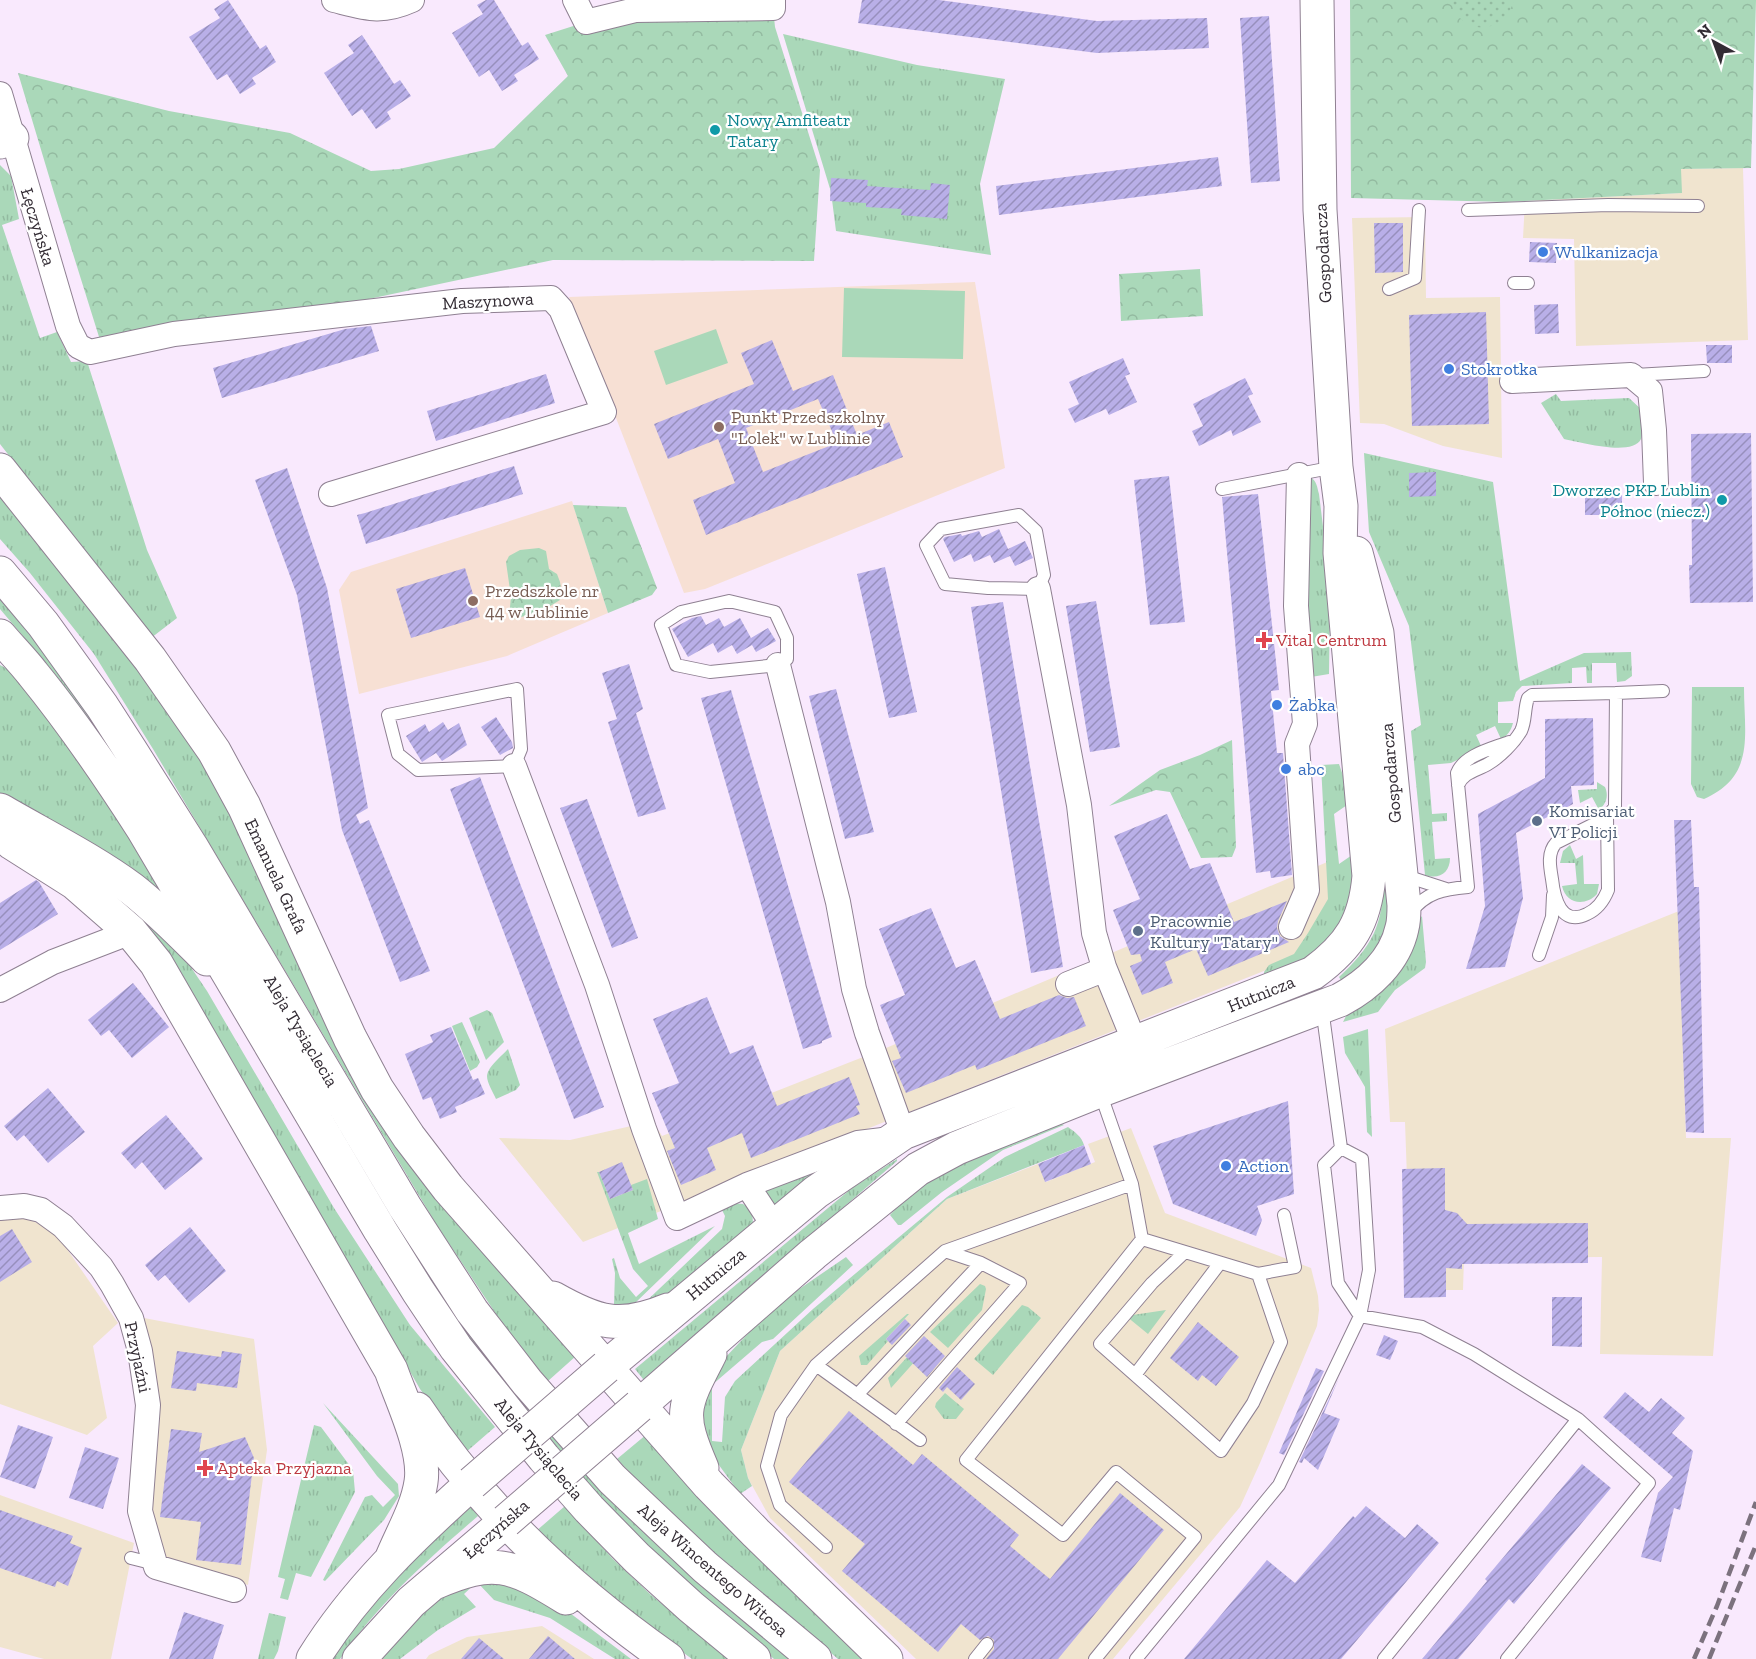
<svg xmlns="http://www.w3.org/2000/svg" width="1756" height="1659" font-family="'Zilla Slab',serif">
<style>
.commercial{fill:#f0e4cf}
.education{fill:#f7e0d4}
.grass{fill:url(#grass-tufts)}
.forest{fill:url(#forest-crowns)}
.garden{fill:url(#garden-dots)}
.pitch{fill:#aad8b9}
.building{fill:url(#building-hatch);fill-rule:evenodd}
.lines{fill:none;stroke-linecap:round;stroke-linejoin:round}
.lane-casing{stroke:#8f8092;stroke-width:14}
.street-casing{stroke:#8f8092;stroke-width:26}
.secondary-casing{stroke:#8f8092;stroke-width:35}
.primary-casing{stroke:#8f8092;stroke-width:35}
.lane{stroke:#fff;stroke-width:12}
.street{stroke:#fff;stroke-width:24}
.secondary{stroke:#fff;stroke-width:33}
.primary{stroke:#fff;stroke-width:33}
.rail{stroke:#7c727e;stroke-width:4.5;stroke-dasharray:12 6;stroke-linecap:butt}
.secondary-bridge-casing{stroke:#8f8092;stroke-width:35;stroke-linecap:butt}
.secondary-bridge{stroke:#fff;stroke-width:33}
.culture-dot{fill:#0f9aa8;stroke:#fff;stroke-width:2}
.shop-dot{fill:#3f7fe0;stroke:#fff;stroke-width:2}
.education-dot{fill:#8d6e63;stroke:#fff;stroke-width:2}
.health-dot{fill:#e0444e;stroke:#fff;stroke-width:2}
.service-dot{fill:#5c6f8a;stroke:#fff;stroke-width:2}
.labels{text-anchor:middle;stroke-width:4.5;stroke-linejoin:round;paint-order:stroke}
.culture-label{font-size:18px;fill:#0d838f;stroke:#fff;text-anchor:start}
.street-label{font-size:18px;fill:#332c34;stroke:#fff}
.shop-label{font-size:18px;fill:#366cbe;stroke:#fff;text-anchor:start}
.education-label{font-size:18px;fill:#785e54;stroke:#fff;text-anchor:start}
.health-label{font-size:18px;fill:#be3a42;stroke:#fff;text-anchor:start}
.service-label{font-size:18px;fill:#4e5e75;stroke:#fff;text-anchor:start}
</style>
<defs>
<pattern id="grass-tufts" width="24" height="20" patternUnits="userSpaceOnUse" patternTransform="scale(1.5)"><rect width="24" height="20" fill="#aad8b9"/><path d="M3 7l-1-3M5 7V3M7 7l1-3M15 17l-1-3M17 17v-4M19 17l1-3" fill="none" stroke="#93baa0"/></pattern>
<pattern id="forest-crowns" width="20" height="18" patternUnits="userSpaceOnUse" patternTransform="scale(1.5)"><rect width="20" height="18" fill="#aad8b9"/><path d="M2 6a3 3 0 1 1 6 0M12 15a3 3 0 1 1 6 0" fill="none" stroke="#93baa0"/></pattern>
<pattern id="garden-dots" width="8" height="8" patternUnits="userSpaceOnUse" patternTransform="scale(1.5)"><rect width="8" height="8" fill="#aad8b9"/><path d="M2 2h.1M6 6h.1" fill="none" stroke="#93baa0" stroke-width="1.8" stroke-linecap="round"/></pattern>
<pattern id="building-hatch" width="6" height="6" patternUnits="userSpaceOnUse" patternTransform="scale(1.5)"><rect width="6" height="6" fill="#b9afe8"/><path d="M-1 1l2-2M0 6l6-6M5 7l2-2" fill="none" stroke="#978fbd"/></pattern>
</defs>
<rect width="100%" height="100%" fill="#f9e9fd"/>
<path class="commercial" d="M1743 168 1748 340 1576 346 1574 239 1523 238 1525 201 1681 193 1680 169Z
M1425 217 1426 298 1500 297 1502 458 1443 446 1384 424 1360 423 1352 218Z
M1332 860 1333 902 1294 959 583 1242 499 1138 570 1140 653 1121 662 1136 886 1048Z
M1679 911 1686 1138H1731L1713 1356 1600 1354 1602 1257 1464 1258 1463 1290H1411L1405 1122H1390L1385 1029Z
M1131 1128 1165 1213 1311 1268 1318 1296 1319 1310 1317 1326 1260 1463 1240 1507 1113 1659H916L770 1518 748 1478 741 1450 780 1351 947 1199 1038 1164 1046 1182 1095 1162 1088 1144Z
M20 1214 56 1233 118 1323 93 1346 107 1418 87 1435 0 1404V1221Z
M144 1318 254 1339 267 1450 248 1585 163 1561 150 1513 157 1393Z
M0 1495 134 1543 111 1659H44L0 1647Z
M542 1626 594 1659H426L429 1655 467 1637Z"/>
<path class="education" d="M975 282 1005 468 705 589 684 593 569 297Z
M572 501 608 613 507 656 359 694 339 590 351 572Z"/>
<path class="grass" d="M783 34 917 65 1005 79 980 184 991 255 836 231 831 192Z
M0 165 11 176 19 219 2 225 40 338 57 332 71 362 87 361 147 550 177 618 151 638 0 444Z
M1556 394 1561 401 1629 398 1642 410C1642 417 1643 434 1641 439 1633 457 1579 442 1564 439L1541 403Z
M1364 453 1493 482 1520 681 1584 653 1631 652 1632 676 1625 681 1617 682 1616 663H1592V683H1587L1586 667 1572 668V683L1522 686 1516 692 1513 701 1498 702V723H1513C1511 731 1508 735 1501 739L1495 726 1476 735 1482 748 1451 763 1428 765 1432 814 1447 813V821L1432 822 1435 859 1450 858C1450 873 1439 880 1425 875L1411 731 1421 725 1409 626 1369 532Z
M1310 477C1317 481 1317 487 1319 494L1328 567 1330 604 1329 674 1311 677 1304 617Z
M0 489 116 636 209 766 304 964 576 1356 548 1381 512 1338 436 1224 153 749 94 654 30 573 0 539Z
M0 597 22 622 85 707 425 1261 793 1659H774L636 1540 593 1493 457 1329 103 741 59 679 0 609Z
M0 665 13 672 106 797 174 909 0 801Z
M1692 687H1744C1744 735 1756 776 1704 799L1697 797 1691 784Z
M1339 764 1348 790 1350 803 1334 814 1339 864 1355 853 1354 889 1335 936 1313 959 1264 980V972L1269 965 1294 954 1308 933 1328 899 1321 765Z
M1597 782 1605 787C1609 796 1606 804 1599 810L1592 797 1580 803 1578 790 1597 789Z
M1377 816 1393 902 1385 946 1346 989 1339 977C1353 964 1366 950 1374 933 1390 897 1380 854 1377 816Z
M1570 845 1576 859 1583 855 1584 884H1599L1597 894C1585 907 1566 904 1562 886L1577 884 1575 863H1560L1563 851Z
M120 894 184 957 207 991 334 1208 410 1325 495 1427 465 1453 420 1389 283 1151 122 907Z
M1422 916 1426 962 1425 968 1395 990 1378 1012 1343 1022 1346 1016Z
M487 1010 492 1013 504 1042 486 1060 469 1018Z
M462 1022 480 1062 477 1067 470 1071 452 1026Z
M1368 1029 1372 1137 1367 1132 1365 1087 1345 1053 1343 1037Z
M508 1049 520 1085 516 1090 496 1099C493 1092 487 1083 487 1076 488 1066 502 1056 508 1049Z
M1055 1121 1064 1125 1003 1150 942 1192 901 1225H898L890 1215C932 1166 998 1146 1055 1121Z
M1068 1127C1075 1132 1082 1137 1084 1145L947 1199 780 1351 741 1450 748 1478 752 1486 740 1494 716 1461 695 1408 723 1360 773 1307 846 1257 853 1265 773 1339 762 1342 712 1385V1441L722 1442 725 1397 735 1381 813 1309 947 1197 1005 1157Z
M833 1158 774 1207 770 1206 763 1185Z
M897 1159V1161L838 1212 804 1246 647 1384 635 1369 852 1188Z
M597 1172H599L610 1199 633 1190 631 1185 647 1179 658 1219 628 1233 639 1264 715 1226 633 1305 614 1304 615 1273 612 1259 614 1258 620 1278 636 1297 648 1286 633 1269Z
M731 1203 743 1204 752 1211 753 1223 750 1228 662 1303 637 1310 722 1229 725 1216 721 1208Z
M980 1284 985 1286 986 1289 982 1310 948 1348 930 1332Z
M1022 1305 1028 1307 1041 1318 993 1375 974 1359Z
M1166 1310 1148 1334 1126 1316Z
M907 1314H909L886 1339 888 1341 867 1365H861L859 1356Z
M909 1355 917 1359 891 1388 888 1378Z
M945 1393 964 1409 956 1419H944L935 1407 936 1403Z
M323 1403 398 1484 399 1496 384 1520 325 1581 323 1580 365 1497 372 1495 383 1507 395 1495 377 1476Z
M314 1425 321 1427 353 1470 355 1492 311 1577 296 1573 288 1600 280 1598 285 1579 278 1577Z
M647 1434 866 1659H838L662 1508 617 1459Z
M469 1504 478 1516C428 1559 378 1604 340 1659H329L359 1615Z
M565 1506 613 1559 650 1594 728 1659H692L644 1624 535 1532Z
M466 1578 538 1589 631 1659H615L550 1618 494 1600 477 1582 464 1594 476 1607 438 1630 400 1659H380L437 1597Z
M269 1613 286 1617 278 1651 274 1659H258Z"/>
<path class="forest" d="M1350 0H1756L1751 168 1681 169 1682 193 1505 202 1351 198Z
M773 8 775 27 820 170 814 261 553 260 350 303 100 340 54 193 18 73 169 111 290 133 371 171 399 169 494 148 568 76 545 35 586 22Z
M1200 269 1203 316 1121 321 1119 274Z
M573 505 626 507 657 588 652 595 608 613Z
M539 548 546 551 549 569 557 574 560 582 562 594 560 600 542 611 511 620 509 617 511 597 506 562 509 556 520 550Z
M1232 740 1236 847 1232 857 1201 858 1170 792 1156 790 1109 806 1160 770 1200 755Z"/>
<path class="garden" d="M1451 0H1514C1504 36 1459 37 1451 0Z"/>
<path class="pitch" d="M844 288 965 291 963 359 842 357Z
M716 329 728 363 666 385 654 351Z"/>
<path class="building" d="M228 0 260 49 266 45 276 62 252 78 256 84 240 94 227 74 217 80 189 37 220 18 214 9Z
M486 0H494L522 46 528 42 539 59 514 75 518 81 502 91 489 70 479 77 452 33 483 14 477 5Z
M862 0H939L1097 21 1207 18 1209 48 1097 53 858 23Z
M1269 16 1280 181 1251 183 1240 18Z
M362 35 394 84 400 80 411 96 387 112 391 119 376 129 362 109 352 116 324 73 354 53 348 45Z
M1218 157 1222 186 999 215 996 186Z
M831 178 868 180 867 186 930 190 931 183 950 185 947 219 901 215 902 209 866 207V203L830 201Z
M1374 223H1403V272L1375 273Z
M1530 242 1557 243 1556 263 1529 262Z
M1558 304 1559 333 1535 334 1534 305Z
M1486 312 1489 424 1412 426 1409 315Z
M371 326 379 351 222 398 213 368 345 329Z
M772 340 793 391 833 375 857 435 889 422 903 457 706 535 693 500 735 483 718 439 668 459 654 424 754 384 741 353ZM818 399 837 443 763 472 746 428Z
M1706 345H1732V363H1707Z
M1123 358 1130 374 1125 376 1137 402 1109 415 1106 409 1075 423 1068 409 1079 404 1069 382Z
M546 374 555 403 436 441 427 411Z
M1245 378 1253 394 1248 396 1261 422 1233 436 1231 430 1199 446 1192 431 1203 426 1193 404Z
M1751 433 1753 602 1690 603 1689 565H1692L1691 434Z
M514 466 523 494 366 544 357 515 365 513Z
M287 468 327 588 368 808 356 815 360 824 369 820 430 971 400 982 342 830 297 595 255 480Z
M1436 472V496L1409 497V473Z
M1169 476 1185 622 1150 625 1134 480Z
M1258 494 1279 690 1271 691 1277 753H1283L1292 875 1271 878 1270 871 1256 873 1222 497Z
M1622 495V515H1585V496Z
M999 529 1008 549 1025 541 1033 558 1015 566 1010 556 994 563 990 555 974 562 971 554 954 562 943 539 945 537 961 534 962 536 979 531 982 537Z
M885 567 917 712 889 718 857 574Z
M465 568 480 617 411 638 396 589Z
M1096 601 1120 747 1090 752 1066 606Z
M1003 602 1063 967 1031 973 971 607Z
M701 616 706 625 719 618 724 627 740 618 751 638 768 628 776 641 756 652 752 645 737 654 732 645 718 653 713 643 688 657 672 629 692 618Z
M629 664 643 709 636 713 666 809 638 817 608 722 617 719 602 673Z
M836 689 874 832 845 839 809 696Z
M731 690 832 1037 822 1041V1043L803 1049 701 698Z
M496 717 512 742 513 748 500 755 481 727Z
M1593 718 1594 785 1571 786 1573 804 1516 833 1523 898 1505 967 1466 969 1485 906 1478 814 1545 778V719Z
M443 722 448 730 459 723 467 745 442 761 436 753 422 762 406 736 425 724 429 732Z
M480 777 604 1107 574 1119 450 789Z
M587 799 638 938 612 948 560 808Z
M1167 814 1190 869 1210 863 1234 922 1287 901 1278 921 1277 928 1280 936 1289 942 1208 976 1196 949 1165 962 1173 983 1142 995 1130 966 1142 961 1140 954 1131 955 1113 910 1140 899 1114 836Z
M1674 820H1691L1694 887H1699L1704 1133 1686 1132Z
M36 880 39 882 58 914 0 950V903Z
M931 908 956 968 975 960 1000 1019 1059 995 1067 998 1074 997 1086 1026 977 1070 975 1065 906 1093 892 1061 901 1058 880 1005 905 995 879 929Z
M133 983 169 1027 132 1058 109 1030 101 1036 88 1020Z
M707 997 730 1054 753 1045 777 1106 849 1077 860 1105 856 1106 860 1114 751 1158 742 1133 707 1148 716 1170 681 1185 667 1151 675 1148 652 1093 679 1083 653 1019Z
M451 1027 473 1080 478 1078 485 1094 455 1107 457 1112 440 1119 431 1097 423 1100 405 1054 433 1042 430 1035Z
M48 1088 85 1132 48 1163 24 1135 17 1141 4 1126Z
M1288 1101 1294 1194 1257 1206 1262 1220 1256 1236 1173 1204 1153 1146Z
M166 1115 203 1159 165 1190 142 1162 135 1169 121 1153Z
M1084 1145 1091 1164 1045 1182 1038 1164Z
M622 1162 633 1190 610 1199 599 1172Z
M1445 1168V1210L1457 1213 1467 1224 1588 1223V1263L1462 1264V1269L1446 1268V1297L1404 1298 1402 1169Z
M190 1227 226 1271 189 1303 165 1275 158 1281 145 1265Z
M12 1229 32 1262 0 1282V1236Z
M1552 1297H1582V1347L1552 1346Z
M905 1319 911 1325 892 1345 886 1339Z
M1198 1322 1239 1357 1216 1386 1202 1375 1198 1381 1170 1358Z
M1384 1335 1398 1341 1390 1360 1376 1355Z
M924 1336 945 1356 927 1377 905 1356Z
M177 1351 221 1357 222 1351 242 1354 237 1388 197 1383 196 1391 171 1388Z
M957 1367 975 1384 961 1400 947 1387 943 1392 939 1388Z
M1316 1368 1324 1371 1284 1455 1279 1453Z
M1339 1378 1324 1413 1340 1419 1318 1470 1304 1458 1302 1463 1299 1462Z
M1625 1392 1649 1412 1661 1398 1685 1418 1672 1433 1693 1451 1680 1510 1674 1508 1661 1562 1641 1557 1658 1493 1673 1477 1603 1417Z
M849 1411 913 1465 922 1454 1019 1535 1010 1546 1050 1579 1120 1493 1164 1530 1058 1659H986L994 1649V1640L988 1636 980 1640 961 1624 938 1652 842 1571 865 1544 789 1482Z
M18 1425 53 1437 35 1489 0 1477Z
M171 1429 202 1433 199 1452 245 1437 254 1458 241 1565 196 1560 201 1522 160 1517Z
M85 1447 119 1458 103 1509 69 1498Z
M1582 1464 1611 1488 1514 1604 1509 1599 1458 1659H1422L1487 1581 1485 1579Z
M1366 1506 1405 1538 1417 1524 1439 1543 1341 1659H1184L1267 1560 1295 1583 1353 1516 1355 1518Z
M0 1510 73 1536 70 1543 82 1548 68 1586 57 1581 55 1587 0 1568Z
M184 1612 224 1625 213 1659H169Z
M548 1636 575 1659H529Z
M479 1638 504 1659H461Z"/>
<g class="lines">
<g class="lane-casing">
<path id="lane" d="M1468 210 1608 205 1698 206
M1514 283H1528
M1389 289 1415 278 1419 210
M1635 375 1704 371
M1222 489 1335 467
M1019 515 1036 531 1044 575 1038 589 988 588 945 584 926 545 941 529Z
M729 601 775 612 787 638V659L778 665 710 672 676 665 661 625 681 612Z
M517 689 521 749 514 766 418 770 398 754 388 715Z
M1616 693 1663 691
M1458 785C1464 772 1476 771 1488 764 1500 757 1514 743 1521 731 1526 721 1524 709 1528 698L1532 695 1616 693 1615 806C1612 813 1607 816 1602 820L1556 843C1547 853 1550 867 1552 879 1554 898 1561 927 1587 914 1598 909 1604 900 1608 890L1607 816
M1406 873 1412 878 1446 889
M1410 913C1426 892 1444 889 1468 887L1457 773C1464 755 1491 749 1509 742
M1539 955 1552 917 1553 895
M1322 1008 1341 1148 1324 1165 1338 1283 1360 1316 1422 1327 1474 1354 1578 1419 1384 1659
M1100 1092 1132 1184 1142 1239 1258 1274 1281 1342 1253 1403 1221 1451 1100 1344 1152 1283 1185 1252
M1258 1274 1295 1267 1284 1215
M816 1365 920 1440
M1135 1375 1220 1263
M857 1395 981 1263
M896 1424 1020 1283 981 1263 945 1251
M826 1547 780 1505 767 1466 781 1415 816 1365 945 1251 1132 1184
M131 1558 155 1564
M975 1659 987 1644
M1095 1659 1195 1537 1116 1472 1063 1535 966 1460 1142 1239
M1136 1659 1279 1485 1360 1316 1369 1270 1362 1159 1341 1148
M1507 1659 1649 1483 1578 1419"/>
</g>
<g class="street-casing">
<path id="street" d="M334 0C366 8 381 14 412 0
M575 0 586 22 635 10 773 8V0
M0 94 68 326 78 346 90 352 174 334 462 301 551 298 561 309 604 412 331 494
M1512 381 1631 375 1650 391 1654 430 1656 483
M1038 589 1079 805 1094 933 1104 967 1135 1043
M778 665 838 902 854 989 867 1033 903 1133
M514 766 597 985 644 1129 677 1218 747 1185 858 1143 891 1139
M1291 927 1307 890 1297 744 1305 724 1296 606 1299 475
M1068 984 1098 972
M0 990 53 962 131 932
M747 1185 774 1226
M0 1208 24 1206 41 1210 63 1226 101 1267 112 1284 131 1318 140 1351 148 1405 140 1511 156 1567 234 1590"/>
</g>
<g class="secondary-casing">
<path id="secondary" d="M0 142 12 138
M0 470 150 659 214 751 244 806 350 1038 377 1089 409 1137 448 1188 709 1485 756 1533 886 1659
M0 833 12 843 75 883 131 932 156 963 391 1370C402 1401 426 1450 421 1482 417 1509 401 1535 391 1560
M553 1298C597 1323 620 1330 668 1310
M606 1367 816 1192 903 1133 1313 973C1350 946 1365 922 1369 876L1340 553 1341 506 1336 467 1320 210 1317 0
M639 1406 813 1254 918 1169 957 1148 979 1139 1099 1091 1340 1000C1368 985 1395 961 1402 928 1404 921 1404 912 1404 905L1377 633 1356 553
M417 1409C483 1510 570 1590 668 1659
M702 1468C678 1413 683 1406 710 1354
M434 1583C494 1557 511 1564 566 1598
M313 1659C355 1591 413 1536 472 1483
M359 1659 411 1602 506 1521"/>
</g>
<g class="primary-casing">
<path id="primary" d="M0 573 43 624 102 706 131 751 191 846 405 1207 472 1311 527 1382 612 1479 705 1567 815 1659
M0 636C11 649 23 661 33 674 73 723 109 776 143 829L380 1230 418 1291 456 1348 544 1458 589 1509 637 1558 691 1607 754 1659
M0 810C43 835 93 860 132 889 159 910 183 935 207 959"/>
</g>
<use href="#lane" class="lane"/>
<use href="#street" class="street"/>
<use href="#secondary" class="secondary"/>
<use href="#primary" class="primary"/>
<path class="rail" d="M1694 1659 1717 1606 1756 1502
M1709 1659 1756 1545"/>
<g class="secondary-bridge-casing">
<path id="secondary-bridge" d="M472 1483 606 1367
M506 1521 639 1406"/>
</g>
<use href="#secondary-bridge" class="secondary-bridge"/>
</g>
<g class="culture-dot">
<circle cx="715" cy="130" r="6"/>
<circle cx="1722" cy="500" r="6"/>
</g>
<g class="shop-dot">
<circle cx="1543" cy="252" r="6"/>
<circle cx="1449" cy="369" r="6"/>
<circle cx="1277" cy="705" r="6"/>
<circle cx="1286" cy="769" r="6"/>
<circle cx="1226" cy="1166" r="6"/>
</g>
<g class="education-dot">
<circle cx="719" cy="427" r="6"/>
<circle cx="473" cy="601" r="6"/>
</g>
<g class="health-dot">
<path d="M1261 631h6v6h6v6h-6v6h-6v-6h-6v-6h6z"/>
<path d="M202 1459h6v6h6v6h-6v6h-6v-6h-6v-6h6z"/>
</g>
<g class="service-dot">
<circle cx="1537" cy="821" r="6"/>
<circle cx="1138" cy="931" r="6"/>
</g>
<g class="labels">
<g class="culture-label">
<text x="727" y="126">Nowy Amfiteatr<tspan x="727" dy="21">Tatary</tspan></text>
<text x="1710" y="496" text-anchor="end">Dworzec PKP Lublin<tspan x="1710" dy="21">Północ (niecz.)</tspan></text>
</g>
<g class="street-label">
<text transform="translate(38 227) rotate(73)" y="6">Łęczyńska</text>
<text transform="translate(1323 253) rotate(-93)" y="6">Gospodarcza</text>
<text transform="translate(488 301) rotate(-3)" y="6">Maszynowa</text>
<text transform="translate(1391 773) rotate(-95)" y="6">Gospodarcza</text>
<text transform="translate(276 876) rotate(65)" y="6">Emanuela Grafa</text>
<text transform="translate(1261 994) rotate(-22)" y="6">Hutnicza</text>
<text transform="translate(301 1031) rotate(59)" y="6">Aleja Tysiąclecia</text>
<text transform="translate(716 1274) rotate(-40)" y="6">Hutnicza</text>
<text transform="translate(138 1357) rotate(78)" y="6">Przyjaźni</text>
<text transform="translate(539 1449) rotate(50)" y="6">Aleja Tysiąclecia</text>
<text transform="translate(496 1529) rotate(-41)" y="6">Łęczyńska</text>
<text transform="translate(713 1570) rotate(41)" y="6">Aleja Wincentego Witosa</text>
</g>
<g class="shop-label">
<text x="1555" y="258">Wulkanizacja</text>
<text x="1461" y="375">Stokrotka</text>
<text x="1289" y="711">Żabka</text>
<text x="1298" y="775">abc</text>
<text x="1238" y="1172">Action</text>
</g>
<g class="education-label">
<text x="731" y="423">Punkt Przedszkolny<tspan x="731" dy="21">"Lolek" w Lublinie</tspan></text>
<text x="485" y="597">Przedszkole nr<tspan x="485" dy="21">44 w Lublinie</tspan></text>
</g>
<g class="health-label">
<text x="1276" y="646">Vital Centrum</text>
<text x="217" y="1474">Apteka Przyjazna</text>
</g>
<g class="service-label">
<text x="1549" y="817">Komisariat<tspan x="1549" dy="21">VI Policji</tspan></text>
<text x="1150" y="927">Pracownie<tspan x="1150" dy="21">Kultury "Tatary"</tspan></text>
</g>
</g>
<g transform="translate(1714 42) rotate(319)" stroke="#ffffff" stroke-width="4.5" paint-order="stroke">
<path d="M0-4.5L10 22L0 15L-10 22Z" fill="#332c34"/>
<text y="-9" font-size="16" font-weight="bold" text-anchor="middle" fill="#332c34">N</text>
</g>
</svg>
